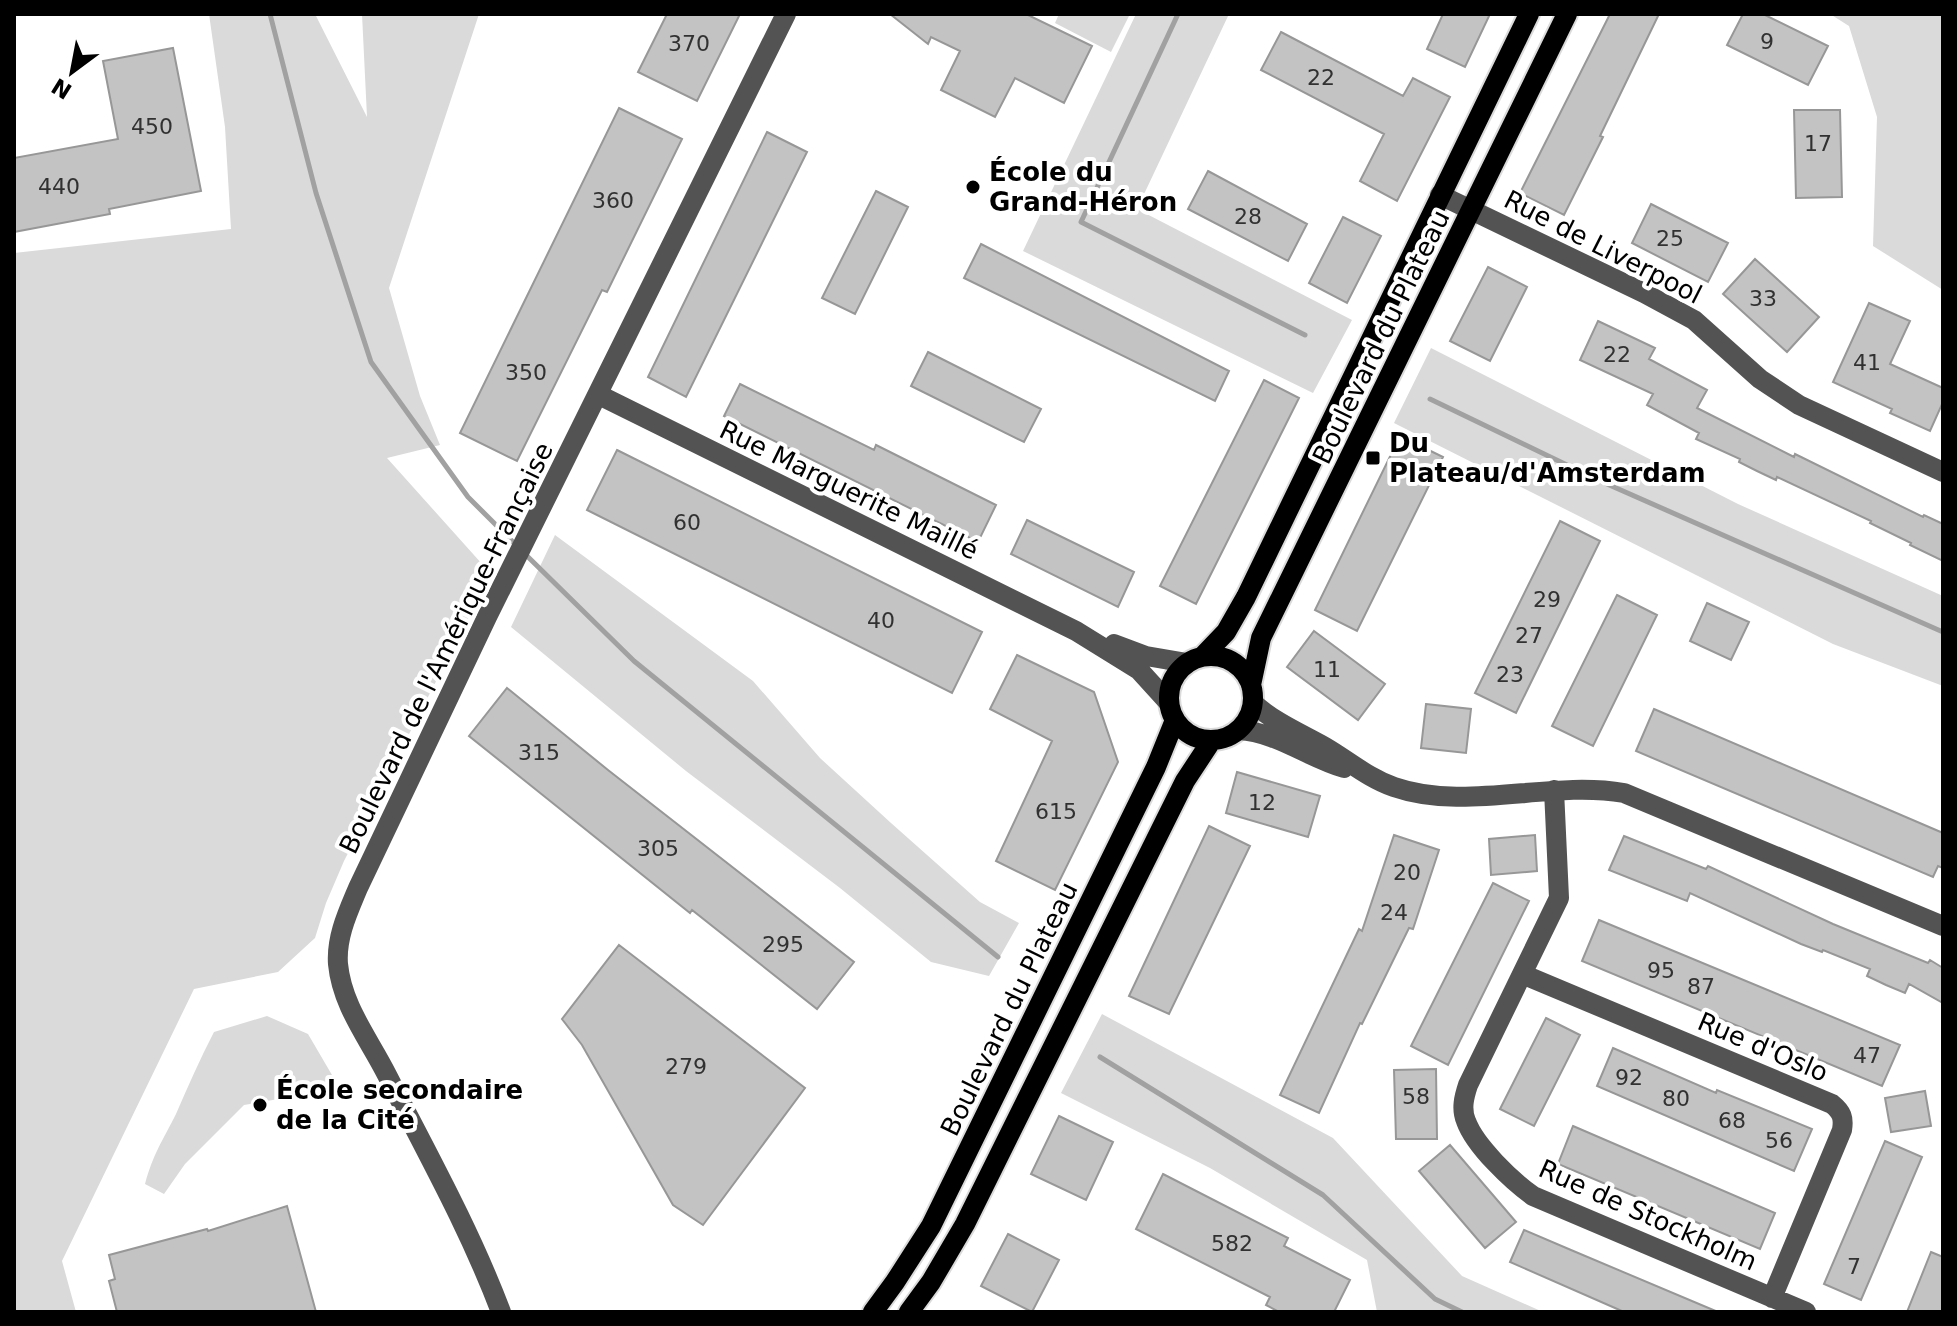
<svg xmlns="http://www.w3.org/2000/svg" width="1957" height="1326" font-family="'DejaVu Sans',sans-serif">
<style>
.green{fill:#dadada}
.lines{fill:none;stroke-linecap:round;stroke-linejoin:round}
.stream{stroke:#a1a1a1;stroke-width:5}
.building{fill:#c3c3c3;stroke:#979797;stroke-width:2}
.major-casing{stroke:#dbdbdb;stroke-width:24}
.minor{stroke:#535353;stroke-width:20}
.major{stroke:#000;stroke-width:20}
.poi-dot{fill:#000;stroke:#fff;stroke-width:3}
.labels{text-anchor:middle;stroke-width:8;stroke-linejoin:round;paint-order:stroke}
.number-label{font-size:22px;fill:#313131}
.poi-label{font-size:26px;font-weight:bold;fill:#000;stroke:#fff;text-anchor:start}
.street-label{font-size:26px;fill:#000;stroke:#fff}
</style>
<rect width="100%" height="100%" fill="#fff"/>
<path class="green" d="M209 14H315L367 117 362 14H479L389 288 420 396 440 445 387 458 491 574 344 861 326 903 315 938 278 972 194 989 62 1261 76 1312H14V253L231 229 225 127Z
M1059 14H1130L1111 52 1055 23Z
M1136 14H1229L1137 209 1352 320 1313 393 1023 251Z
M1830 14H1943V290L1873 246 1877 117 1849 26Z
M1431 348 1738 504 1943 596V686L1833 644 1394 423Z
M555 535 753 681 820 758 891 823 980 902 1019 923 989 976 931 962 840 888 686 771 511 627Z
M1102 1014 1333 1138 1462 1276 1543 1312H1377L1367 1260 1210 1168 1061 1093Z
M267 1016 308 1034 332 1075 319 1092 244 1105 185 1164 164 1194 145 1184C153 1154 163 1140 176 1114 188 1086 200 1059 214 1032Z"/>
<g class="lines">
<path class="stream" d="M270 14 316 193 371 362 468 497 517 546
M1178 14 1081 222 1305 335
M1430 399 1598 480 1943 632
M524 553 634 661 998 957
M1100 1057 1323 1195 1435 1299 1462 1312"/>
</g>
<path class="building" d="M667 14H740L697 101 638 72Z
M890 14H1026L1092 46 1064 103 1015 78 995 117 941 90 960 51 931 37 928 44Z
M1443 14H1490L1465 67 1427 49Z
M1610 14H1659L1600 136 1603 137 1564 215 1520 193Z
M1743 14H1763L1828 46 1808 85 1727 45Z
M1281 32 1403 96 1413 78 1450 97 1397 201 1360 181 1384 134 1261 70Z
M173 48 201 191 109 209 110 214 14 232V158L118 139 103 61Z
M619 108 682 139 607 292 602 290 517 461 460 433Z
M1794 110H1840L1842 197 1796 198Z
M767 132 807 152 686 397 648 377Z
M1208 171 1307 224 1288 261 1188 209Z
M876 191 908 207 855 314 822 298Z
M1651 204 1728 243 1708 282 1632 243Z
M1343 217 1381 236 1347 303 1309 283Z
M981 244 1229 371 1215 401 964 278Z
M1755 259 1819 317 1787 352 1723 294Z
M1488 267 1527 287 1490 361 1450 341Z
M1869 303 1910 321 1890 364 1943 388V402L1930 431 1890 413 1892 409 1833 382Z
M1598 321 1655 348 1649 359 1707 390 1697 408 1794 457 1795 454 1923 517 1924 515 1943 524V561L1910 545 1911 543 1870 523 1871 521 1777 477 1776 480 1757 471 1739 462 1740 459 1696 439 1699 433 1647 405 1653 394 1580 360Z
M928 352 1041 409 1024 442 911 386Z
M1264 380 1299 398 1196 604 1160 586Z
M740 384 874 450 876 445 996 505 978 542 724 416Z
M1400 436 1443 457 1357 631 1315 610Z
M617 450 982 632 952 693 587 510Z
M1027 520 1134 572 1118 607 1011 554Z
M1560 521 1600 541 1516 713 1475 693Z
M1617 595 1657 615 1593 746 1552 726Z
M1707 603 1749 622 1731 660 1690 641Z
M1314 631 1385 684 1358 720 1287 667Z
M1017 655 1094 692 1118 762 1055 890 996 861 1052 741 990 709Z
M507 688 608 770 854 962 817 1009 692 910 690 913 469 736Z
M1426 704 1471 709 1466 753 1421 748Z
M1654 709 1943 833V868L1938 866 1933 877 1636 751Z
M1237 772 1320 796 1308 837 1226 813Z
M1209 826 1250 846 1169 1014 1129 996Z
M1394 835 1439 850 1413 929 1409 928 1362 1024 1360 1023 1319 1113 1280 1095 1359 929 1362 931Z
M1535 835 1537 871 1491 875 1489 839Z
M1624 836 1706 869 1708 866 1833 924 1928 963 1930 960 1943 968V1003L1909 984 1905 993 1886 985 1867 976 1870 969 1823 950 1822 952 1801 944 1690 893 1687 901 1609 870Z
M1493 883 1529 901 1448 1065 1411 1046Z
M1599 920 1900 1045 1882 1086 1582 961Z
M619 945 805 1088 703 1225 673 1205 582 1045 562 1019Z
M1546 1018 1580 1035 1534 1126 1500 1109Z
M1613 1048 1716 1093 1717 1090 1812 1129 1794 1171 1597 1086Z
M1436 1069 1437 1139H1396L1394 1070Z
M1925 1091 1931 1126 1891 1132 1885 1098Z
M1059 1116 1113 1142 1086 1200 1031 1174Z
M1573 1126 1775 1213 1760 1249 1558 1164Z
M1885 1141 1922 1157 1861 1300 1824 1284Z
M1450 1145 1516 1222 1485 1248 1419 1171Z
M1163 1174 1288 1238 1284 1246 1350 1280 1334 1312H1279L1266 1305 1270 1297 1136 1229Z
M287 1206 316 1312H117L109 1281 115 1279 109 1255 207 1229 208 1231Z
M1524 1230 1571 1250 1718 1312H1624L1615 1308 1510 1262Z
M1008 1234 1059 1260 1032 1312 981 1286Z
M1931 1252 1943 1257V1312H1907Z"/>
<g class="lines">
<g class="major-casing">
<path id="major" d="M1169 698a42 42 0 1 1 84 0a42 42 0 1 1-84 0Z
M1202 657 1226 632 1246 597 1529 14
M1251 685 1261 638 1567 14
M873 1312 895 1282 931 1226 1156 767 1175 720
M909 1312 931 1282 965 1224 1185 781 1212 740"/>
</g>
<path class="minor" d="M1440 195 1644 293 1694 320 1760 379 1799 405 1943 472
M599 395 1076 631 1139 670 1169 703
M1114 644 1146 656 1187 663
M1253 703C1274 722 1300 733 1325 747 1349 761 1368 778 1394 787 1466 812 1549 780 1624 793L1943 926
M1239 730C1276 732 1309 758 1344 768
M1554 790 1559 898 1468 1085C1464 1097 1461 1109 1466 1121 1475 1146 1512 1181 1533 1196L1806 1312
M1522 974 1832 1104C1842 1112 1844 1118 1842 1130L1772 1298
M501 1312C470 1230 427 1153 387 1075 369 1039 342 1006 338 964 336 937 348 912 358 888L487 617 786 14"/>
<use href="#major" class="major"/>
</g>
<g class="poi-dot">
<circle cx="973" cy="187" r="8"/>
<rect x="1365" y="450" width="16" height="16" rx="4"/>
<circle cx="260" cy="1105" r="8"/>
</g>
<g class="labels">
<g class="number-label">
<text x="1767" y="49">9</text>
<text x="689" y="51">370</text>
<text x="1321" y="85">22</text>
<text x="152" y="134">450</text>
<text x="1818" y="151">17</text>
<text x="59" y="194">440</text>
<text x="613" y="208">360</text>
<text x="1248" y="224">28</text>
<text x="1670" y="246">25</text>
<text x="1763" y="306">33</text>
<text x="1617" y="362">22</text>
<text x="1867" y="370">41</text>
<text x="526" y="380">350</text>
<text x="687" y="530">60</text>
<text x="1547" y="607">29</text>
<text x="881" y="628">40</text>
<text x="1529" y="643">27</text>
<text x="1327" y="677">11</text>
<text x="1510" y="682">23</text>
<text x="539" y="760">315</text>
<text x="1262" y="810">12</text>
<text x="1056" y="819">615</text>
<text x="658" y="856">305</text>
<text x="1407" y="880">20</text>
<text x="1394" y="920">24</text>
<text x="783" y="952">295</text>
<text x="1661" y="978">95</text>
<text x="1701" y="994">87</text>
<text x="1867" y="1063">47</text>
<text x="686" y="1074">279</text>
<text x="1629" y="1085">92</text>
<text x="1416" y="1104">58</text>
<text x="1676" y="1106">80</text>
<text x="1732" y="1128">68</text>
<text x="1779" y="1148">56</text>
<text x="1232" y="1251">582</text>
<text x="1854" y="1274">7</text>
</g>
<g class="poi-label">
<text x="989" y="181">École du<tspan x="989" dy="30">Grand-Héron</tspan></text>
<text x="1389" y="452">Du<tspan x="1389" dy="30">Plateau/d'Amsterdam</tspan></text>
<text x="276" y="1099">École secondaire<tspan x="276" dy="30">de la Cité</tspan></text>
</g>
<g class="street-label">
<text transform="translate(1603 247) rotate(27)" y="9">Rue de Liverpool</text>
<text transform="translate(1381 337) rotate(-64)" y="9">Boulevard du Plateau</text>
<text transform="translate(849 490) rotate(26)" y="9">Rue Marguerite Maillé</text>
<text transform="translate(446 648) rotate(-64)" y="9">Boulevard de l'Amérique-Française</text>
<text transform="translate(1009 1009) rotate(-64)" y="9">Boulevard du Plateau</text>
<text transform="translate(1763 1047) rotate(23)" y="9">Rue d'Oslo</text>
<text transform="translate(1648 1215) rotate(24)" y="9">Rue de Stockholm</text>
</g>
</g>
<rect width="1957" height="1326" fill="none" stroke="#000000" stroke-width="32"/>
<g transform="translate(72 72) rotate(212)" stroke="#ffffff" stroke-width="6" paint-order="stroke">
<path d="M0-6L14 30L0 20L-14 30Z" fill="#000000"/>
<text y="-12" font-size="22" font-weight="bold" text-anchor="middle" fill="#000000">N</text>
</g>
</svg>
